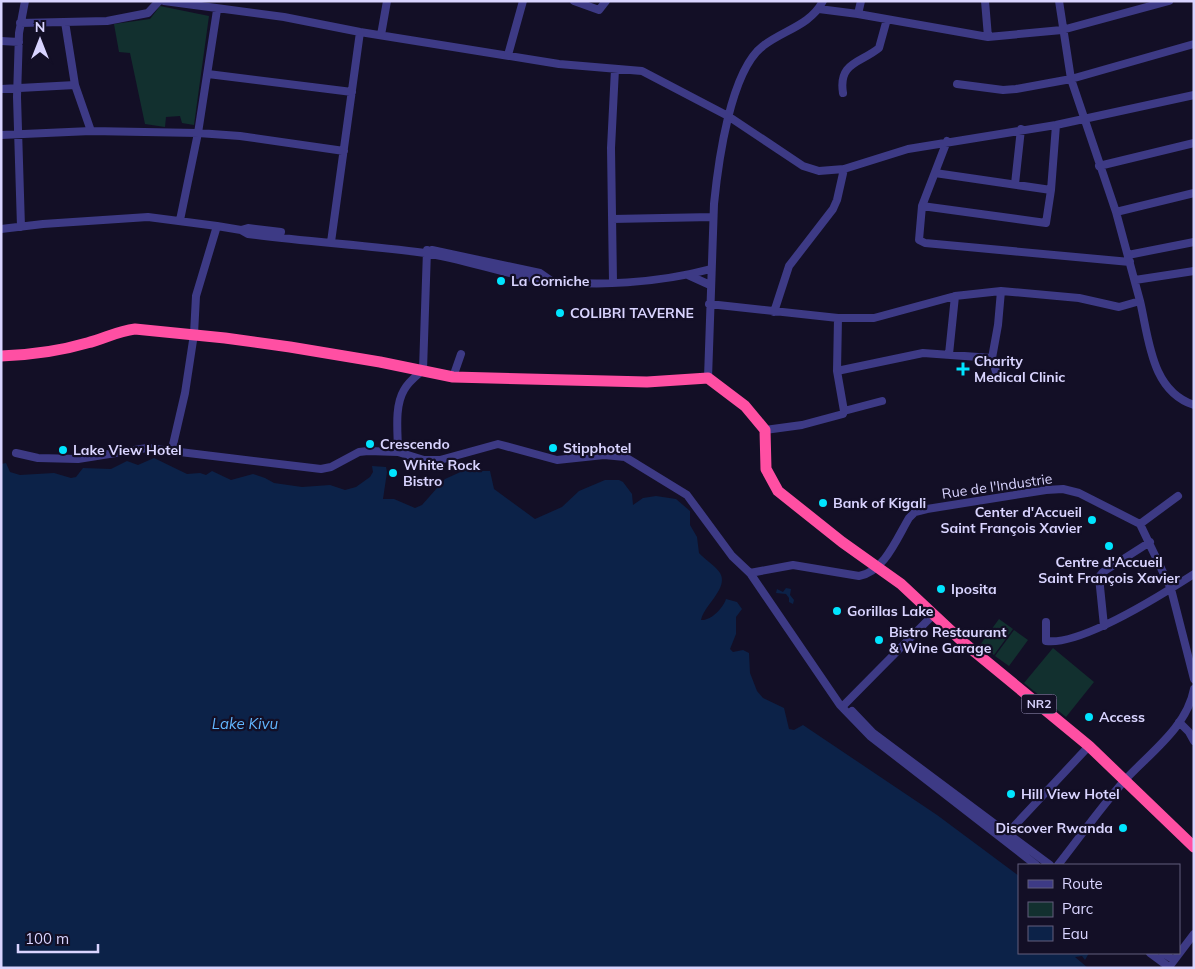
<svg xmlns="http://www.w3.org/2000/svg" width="1195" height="969" font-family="Mulish,sans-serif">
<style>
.green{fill:#12302f}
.water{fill:#0c2248}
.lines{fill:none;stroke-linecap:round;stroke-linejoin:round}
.minor{stroke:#3d3a85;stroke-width:8}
.highway{stroke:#ff4fa3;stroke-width:11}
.poi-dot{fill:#00e5ff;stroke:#130f26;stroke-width:2}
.labels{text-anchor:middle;stroke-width:4.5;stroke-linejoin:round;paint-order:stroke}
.shield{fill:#130f26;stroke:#9e99be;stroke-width:1}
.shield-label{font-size:12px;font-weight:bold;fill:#d9d4ff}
.poi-label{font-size:14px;font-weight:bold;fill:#d9d4ff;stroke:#130f26;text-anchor:start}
.street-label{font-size:14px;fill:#d9d4ff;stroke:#130f26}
.water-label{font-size:15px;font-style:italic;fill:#62b6ff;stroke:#130f26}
</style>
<rect width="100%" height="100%" fill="#130f26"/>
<path class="green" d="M160 6 209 16 194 125 182 123 180 116 166 117 165 127 145 124 130 53 119 52 114 24 150 19Z
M999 619 1013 629 994 655 980 645Z
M1014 630 1028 640 1009 666 995 656Z
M1053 648 1094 682 1066 717 1024 683Z"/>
<path class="water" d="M154 458 187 474 200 473 206 475 212 471 231 480 253 474 265 478 274 483 302 487 330 485 345 490 356 487 370 477 373 472 372 466 386 467 387 472 383 499H394L415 508 422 505 445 479 465 470 467 463 479 471H490L494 489 535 519 562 507 579 491 605 480H619L623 482 632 494 633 505 643 498 656 496 676 499 690 511V525L697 537 699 553C705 560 716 566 720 573 729 588 704 605 701 620 711 621 723 608 726 599L737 602 742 609 736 617V634L730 649 733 652 743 650 749 653 750 673 757 691 763 698 784 708 789 729 794 730 803 725 937 815 1019 876V953H1089L1085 960 1082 956 1075 957 1088 968H1V464L6 463 10 472 20 475 54 473 71 478 76 477 83 468 111 469 127 461 138 465Z
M786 588 791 589 790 595 794 600 793 604 789 602V598L786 594 776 593 777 589 783 592Z"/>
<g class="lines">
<path class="minor" d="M164 1 284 17 360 32 559 64 642 71 728 116 803 166 819 171 844 169 908 149 1056 125 1194 95
M574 1 599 10 606 1
M985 1 988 37
M819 9 858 14 988 37 1062 30 1169 1
M858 14 861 1
M65 22 75 85 91 131
M20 23 107 21 148 13 159 1
M381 35 387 1
M1 41 19 42
M508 55 523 1
M208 74 352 92
M957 84 1003 90 1016 89 1071 79 1194 44
M1 89 75 85
M843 93C838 62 861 63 879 48L887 19
M1 135 91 131 198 133 240 136 344 151
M947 141 922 206 919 240 925 243 1130 262
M1099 166 1194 143
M935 173 1051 190
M1015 184 1021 129
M922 206 1046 223 1051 190 1056 125
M1116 212 1194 193
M612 219 713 217
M180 220 198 133 217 10
M21 227 17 97 19 33 25 1
M1 229 43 224 148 217 217 226 241 230 248 234C307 242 366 245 425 253 464 259 504 274 543 280 597 287 658 283 711 269
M241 230 248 228 281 232
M331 242 360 32
M432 250 540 273 550 280
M1128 255 1194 242
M688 275 710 285
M1135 280 1194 271
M613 282 611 148 615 69
M1140 301C1149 339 1151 391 1194 405
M709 304 838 318H874L955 296 1001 291 1079 298 1119 307 1140 301 1116 212 1071 79 1059 1
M774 312 789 266 833 209 837 200 844 169
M838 318 837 371 844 411
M949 354 955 296
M837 371 923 353 992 358
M997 375 992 358 998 325 1001 291
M453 377 461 354
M708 378 714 204C718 164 730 71 763 46 783 30 810 26 823 1
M765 430 802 425 843 414 844 411 882 401
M172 449 185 393 194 334 196 296 217 226
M398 452C398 433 394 407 404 390 408 382 416 376 423 370L427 250
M16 453 38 458 78 459 147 448 321 469 331 467 359 452 368 451 398 452 424 460H440L498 444 557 460 604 455 625 457 687 495 732 556 750 573 840 705 870 736 1036 865
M1140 524 1178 496
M750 573 793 565 859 576C884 572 897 538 909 518L915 512 927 509 1046 490 1063 489 1079 493 1140 524 1171 589 1194 679
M1046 622V641C1081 646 1163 594 1194 574
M1104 626 1099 577 1103 572 1150 542
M842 707 933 615
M852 711 873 733 1050 865
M1179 722 1189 732 1194 741
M1004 837 1089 746
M1058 865C1080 837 1101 807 1125 780 1150 753 1187 727 1194 689
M1150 953 1169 967 1194 934
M1163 953 1174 960"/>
<path class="highway" d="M1 356C29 355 60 351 87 343 104 339 117 331 135 329L225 338 290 347 380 362 453 377 647 382 708 378 745 406 765 430 766 469 778 491 842 542 901 584 964 643 1089 746 1194 847"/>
</g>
<g class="poi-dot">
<circle cx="501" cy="281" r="5"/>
<circle cx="560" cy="313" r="5"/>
<path d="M960.5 361.5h5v5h5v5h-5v5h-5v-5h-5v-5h5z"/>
<circle cx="370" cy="444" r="5"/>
<circle cx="553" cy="448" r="5"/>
<circle cx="63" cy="450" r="5"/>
<circle cx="393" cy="473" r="5"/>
<circle cx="823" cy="503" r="5"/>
<circle cx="1092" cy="520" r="5"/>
<circle cx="1109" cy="546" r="5"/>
<circle cx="941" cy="589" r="5"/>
<circle cx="837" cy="611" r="5"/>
<circle cx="879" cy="640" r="5"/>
<circle cx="1089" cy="717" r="5"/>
<circle cx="1011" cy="794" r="5"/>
<circle cx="1123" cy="828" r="5"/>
</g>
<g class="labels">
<rect class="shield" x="1021.5" y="694.5" width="35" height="19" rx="4"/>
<g class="shield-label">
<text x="1039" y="708">NR2</text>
</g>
<g class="poi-label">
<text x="511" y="286">La Corniche</text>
<text x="570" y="318">COLIBRI TAVERNE</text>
<text x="974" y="366">Charity<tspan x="974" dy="16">Medical Clinic</tspan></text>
<text x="380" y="449">Crescendo</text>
<text x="563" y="453">Stipphotel</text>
<text x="73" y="455">Lake View Hotel</text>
<text x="403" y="470">White Rock<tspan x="403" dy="16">Bistro</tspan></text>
<text x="833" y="508">Bank of Kigali</text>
<text x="1082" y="517" text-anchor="end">Center d'Accueil<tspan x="1082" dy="16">Saint François Xavier</tspan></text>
<text x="1109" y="567" text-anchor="middle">Centre d'Accueil<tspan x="1109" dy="16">Saint François Xavier</tspan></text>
<text x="951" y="594">Iposita</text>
<text x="847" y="616">Gorillas Lake</text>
<text x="889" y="637">Bistro Restaurant<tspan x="889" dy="16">&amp; Wine Garage</tspan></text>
<text x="1099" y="722">Access</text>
<text x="1021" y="799">Hill View Hotel</text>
<text x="1113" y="833" text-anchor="end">Discover Rwanda</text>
</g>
<g class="street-label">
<text transform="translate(997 486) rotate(-8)" y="5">Rue de l'Industrie</text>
</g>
<g class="water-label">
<text x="245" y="729">Lake Kivu</text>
</g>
</g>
<rect width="1195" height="969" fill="none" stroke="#d9d4ff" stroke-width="5"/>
<rect x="1018" y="864" width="162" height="90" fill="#130f26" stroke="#625e7d"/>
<rect x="1028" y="880" width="25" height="8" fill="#3d3a85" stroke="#625e7d"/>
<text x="1062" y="889" font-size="15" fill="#d9d4ff">Route</text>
<rect x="1028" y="902" width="25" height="15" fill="#12302f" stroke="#625e7d"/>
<text x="1062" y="914" font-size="15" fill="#d9d4ff">Parc</text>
<rect x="1028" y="926" width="25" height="15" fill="#0c2248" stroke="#625e7d"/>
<text x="1062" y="939" font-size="15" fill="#d9d4ff">Eau</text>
<g transform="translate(40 40)" stroke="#130f26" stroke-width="4" paint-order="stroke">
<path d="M0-4L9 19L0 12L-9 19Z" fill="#d9d4ff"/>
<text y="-8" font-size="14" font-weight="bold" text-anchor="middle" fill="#d9d4ff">N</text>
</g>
<path d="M18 944v8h80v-8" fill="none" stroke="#d9d4ff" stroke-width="2.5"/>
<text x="25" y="944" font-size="15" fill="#d9d4ff" stroke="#130f26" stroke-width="4" paint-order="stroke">100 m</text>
</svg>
